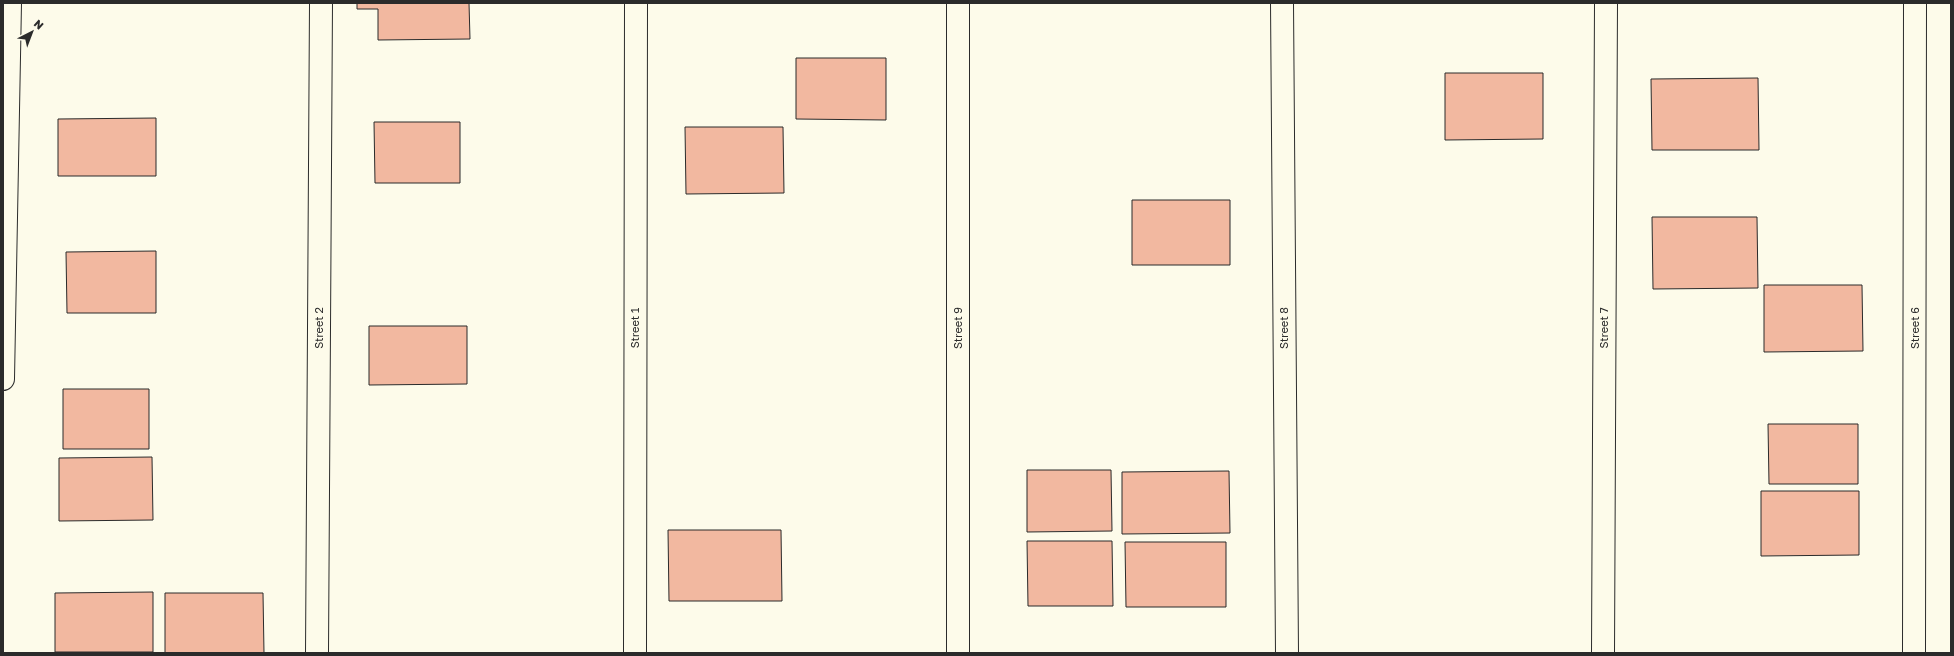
<svg xmlns="http://www.w3.org/2000/svg" width="1954" height="656" font-family="'Golos Text',sans-serif">
<style>
.building{fill:#f2b8a0;stroke:#2b2b2b}
.lines{fill:none;stroke-linecap:round;stroke-linejoin:round}
.minor-casing{stroke:#2b2b2b;stroke-width:24}
.minor{stroke:#fdfbea;stroke-width:22}
.labels{text-anchor:middle;stroke-width:3;stroke-linejoin:round;paint-order:stroke}
.street-label{font-size:11px;fill:#2b2b2b;stroke:#fdfbea}
</style>
<rect width="100%" height="100%" fill="#fdfbea"/>
<path class="building" d="M357 3H469L470 39 378 40V9H357Z
M796 58H886V120L796 119Z
M1445 73H1543V139L1445 140Z
M1758 78 1759 150H1652L1651 79Z
M156 118V176H58V119Z
M374 122H460V183H375Z
M685 127H783L784 193 686 194Z
M1132 200H1230V265H1132Z
M1652 217H1757L1758 288 1653 289Z
M156 251V313H67L66 252Z
M1764 285H1862L1863 351 1764 352Z
M369 326H467V384L369 385Z
M63 389H149V449H63Z
M1768 424H1858V484H1769Z
M152 457 153 520 59 521V458Z
M1027 470H1111L1112 531 1027 532Z
M1229 471 1230 533 1122 534V472Z
M1761 491H1859V555L1761 556Z
M668 530H781L782 601H669Z
M1027 541H1112L1113 606H1028Z
M1125 542H1226V607H1126Z
M153 592V652H55V593Z
M165 593H263L264 653H165Z"/>
<g class="lines">
<g class="minor-casing">
<path id="minor" d="M958 3V653
M1282 3 1287 653
M3 379 10 3
M317 653 321 3
M635 653 636 3
M1603 653 1606 3
M1914 653 1915 3"/>
</g>
<use href="#minor" class="minor"/>
</g>
<g class="labels">
<g class="street-label">
<text transform="translate(319 328) rotate(-90)" y="4">Street 2</text>
<text transform="translate(635 328) rotate(-90)" y="4">Street 1</text>
<text transform="translate(958 328) rotate(-90)" y="4">Street 9</text>
<text transform="translate(1284 328) rotate(-90)" y="4">Street 8</text>
<text transform="translate(1604 328) rotate(-90)" y="4">Street 7</text>
<text transform="translate(1915 328) rotate(-90)" y="4">Street 6</text>
</g>
</g>
<rect width="1954" height="656" fill="none" stroke="#2b2b2b" stroke-width="8"/>
<g transform="translate(32 32) rotate(42)" stroke="#fdfbea" stroke-width="3" paint-order="stroke">
<path d="M0-3L7 15L0 10L-7 15Z" fill="#2b2b2b"/>
<text y="-6" font-size="11" font-weight="bold" text-anchor="middle" fill="#2b2b2b">N</text>
</g>
</svg>
